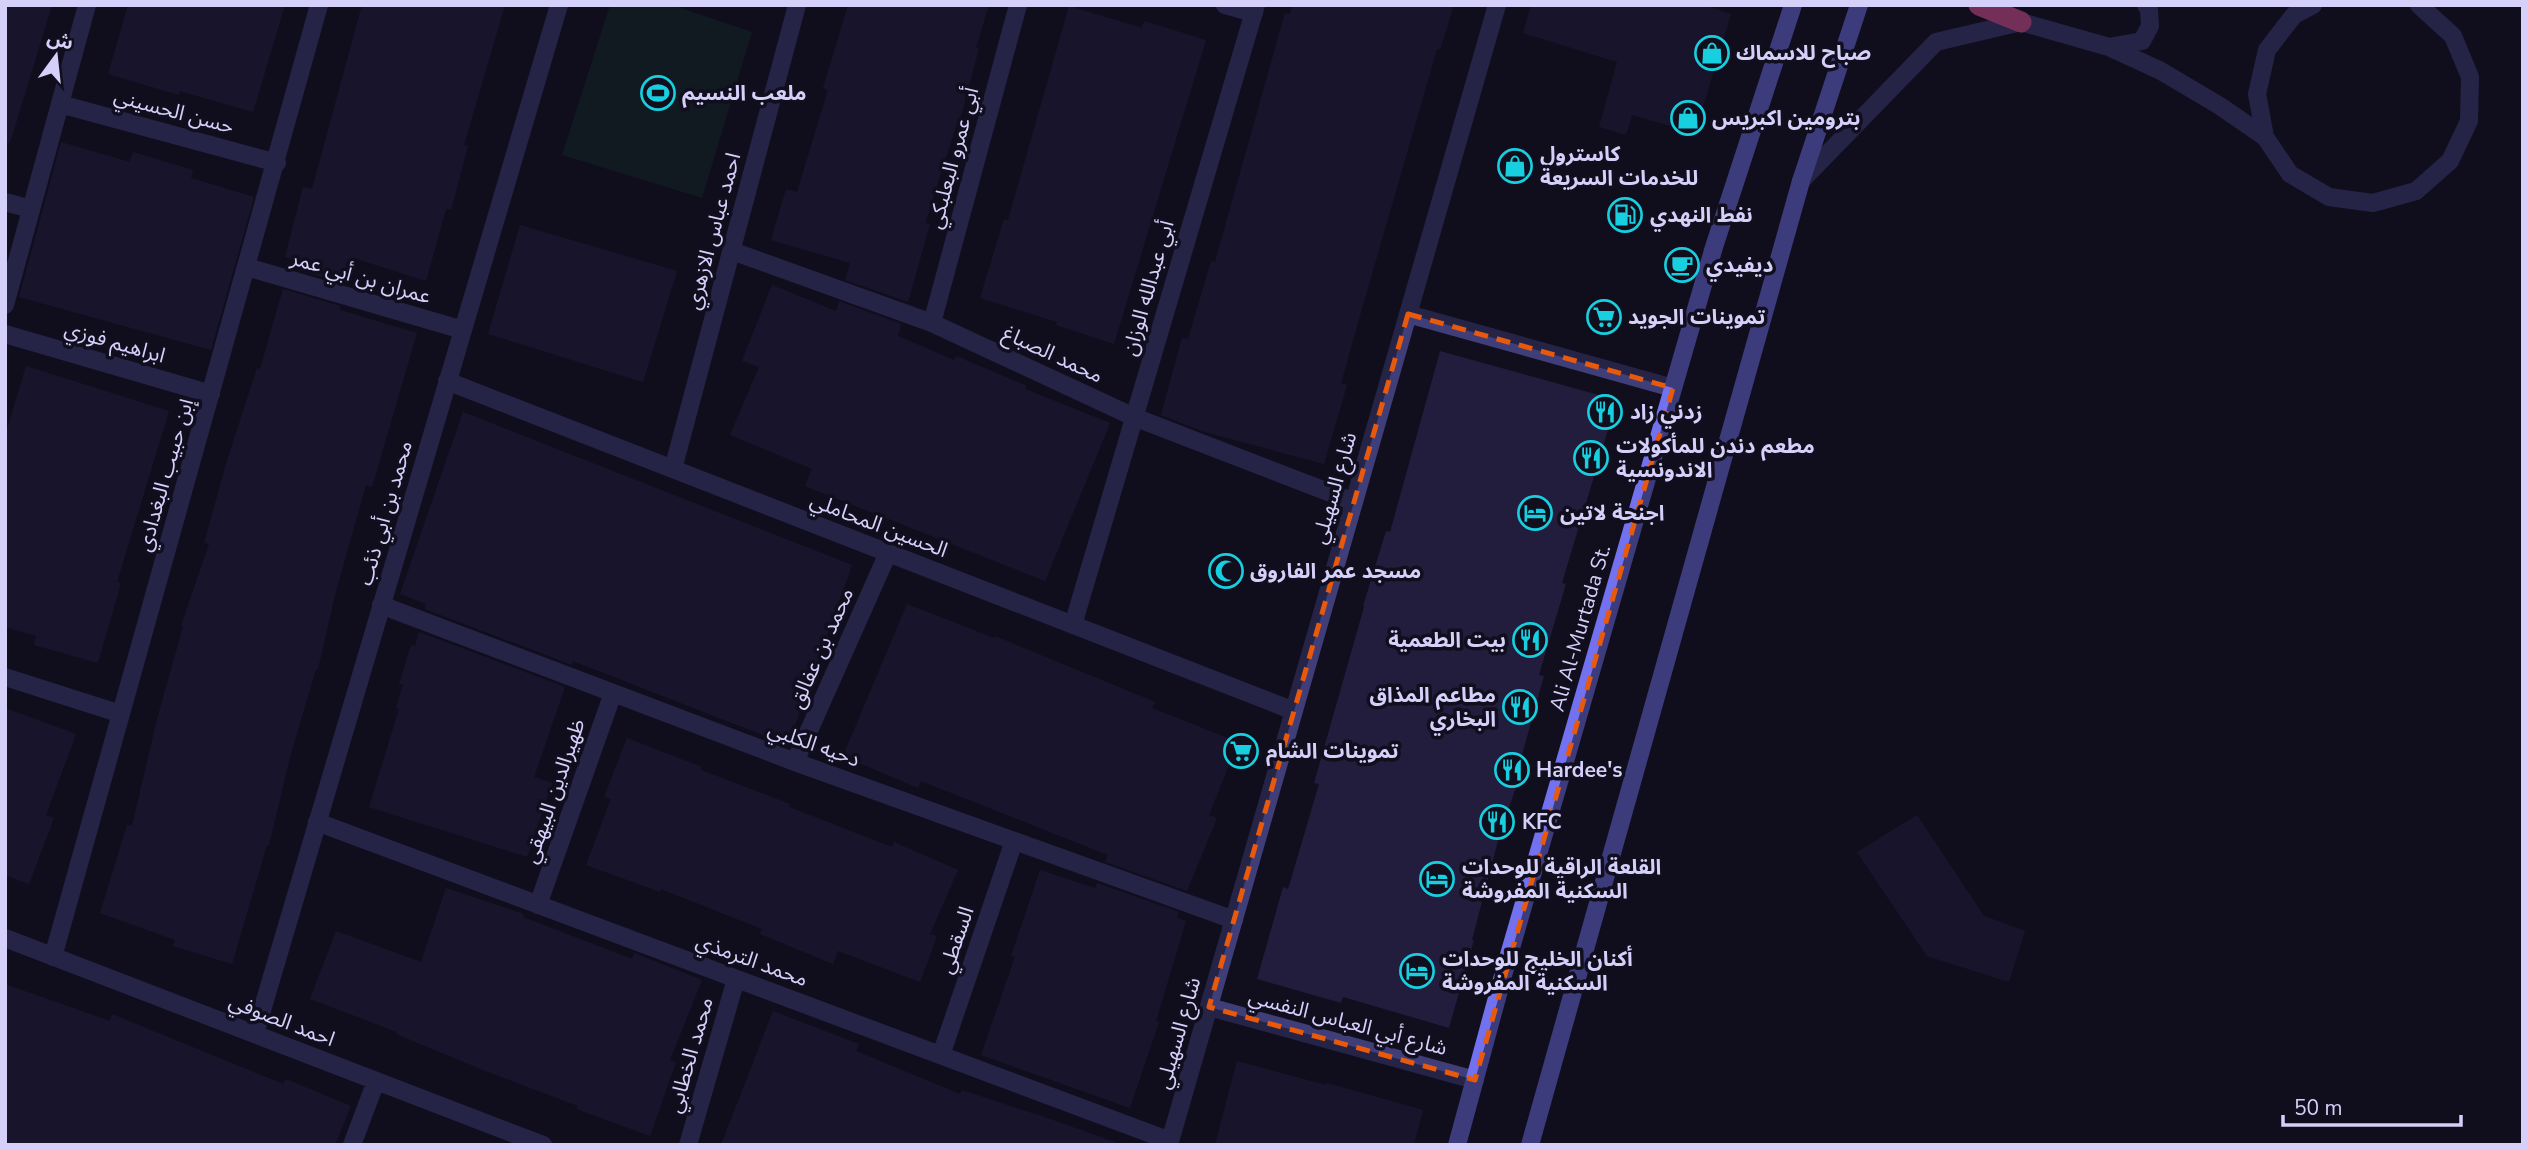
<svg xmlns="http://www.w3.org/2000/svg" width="2528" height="1150" font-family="'Nunito Sans','Noto Sans Arabic',sans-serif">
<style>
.green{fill:#122726}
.building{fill:#221c3d}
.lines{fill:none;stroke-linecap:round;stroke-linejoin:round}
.minor{stroke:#3f3e78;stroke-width:18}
.tertiary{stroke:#3f3e78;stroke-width:18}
.secondary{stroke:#7271f0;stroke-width:18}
.motorway{stroke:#ed58a3;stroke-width:21}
.marked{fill:none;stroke:#e8590c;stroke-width:5;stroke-dasharray:14 9;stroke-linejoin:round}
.labels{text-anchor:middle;stroke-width:7;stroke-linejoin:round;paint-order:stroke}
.poi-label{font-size:21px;font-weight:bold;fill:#d4d0fa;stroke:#110e1e;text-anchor:start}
.street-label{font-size:21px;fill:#d4d0fa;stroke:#110e1e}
</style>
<rect width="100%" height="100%" fill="#110e1e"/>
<path class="green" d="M610 5H672L752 32 702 198 562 155Z"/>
<path class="building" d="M5 5H52L10 143 5 142Z
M128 5H285L253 112 180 91 179 95 108 74Z
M362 5H505L464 145 468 146 451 210 446 209 426 281 354 258 346 284 290 268 292 259 285 257 303 187 312 189Z
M848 5H989L976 47 979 48 959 124 957 123 925 223 930 224 908 302 845 280 850 263 771 240 786 189 797 192 828 90 823 88Z
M1292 5H1454L1440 50 1437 49 1361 312 1341 383 1347 385 1324 464 1201 431 1161 415 1182 338 1188 339 1211 261 1215 262 1285 13 1290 14Z
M1531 5H1704L1731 14 1695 133 1632 115 1626 135 1599 127 1617 62 1523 33Z
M1069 6 1142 28 1144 21 1206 40 1114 344 1056 325 1057 322 980 298 1004 219 1008 220Z
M61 142 130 162 133 152 193 170 191 178 254 197 211 350 19 297Z
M520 225 677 271 643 382 488 334Z
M772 285 836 311 839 301 901 324 898 336 954 360 956 356 1027 386 1025 389 1110 423 1045 581 805 486 812 469 730 435 759 367 742 361Z
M283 289 340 306V310L417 333 372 487 366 485 336 591 318 669H316L290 757 269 845H267L232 964 173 946 175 940 100 913 127 825 132 826 157 719 183 627 181 626 209 544 204 543 226 464 257 368 260 369Z
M1440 351 1617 400 1562 583 1566 584 1539 675 1544 676 1520 762 1524 764 1499 837 1472 940H1474L1449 1028 1343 997 1341 1003 1257 979 1283 887 1288 889 1319 784 1314 783 1364 607 1363 606 1386 531 1390 532Z
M26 366 169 411 117 582 121 583 98 663 34 645 36 636 5 627V436Z
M463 412 852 565 788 745 573 661 572 665 425 609 426 604 400 594Z
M907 604 994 638 995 636 1155 702 1152 708 1238 742 1209 815 1217 818 1187 891 1105 862 1108 855 1002 813 921 781 918 788 843 756Z
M419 632 565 687 534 777 552 783 527 857 369 807 399 709 396 708 403 685 399 684 411 645 415 646Z
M5 708 76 734 46 815 54 818 29 884 5 875Z
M627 738 702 767 701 770 790 804 789 807 892 847 894 842 958 870 930 934 937 936 920 982 838 951 833 964 760 934 762 929 661 889 660 892 586 865 611 799 604 797Z
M1917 815 1984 916 2025 931 2009 982 1927 956 1857 852Z
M1040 870 1095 888 1097 883 1179 912 1177 918 1186 921 1156 1021 1159 1022 1130 1108 981 1055 1015 957 1011 956Z
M446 888 524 914 523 917 632 959 634 953 702 980 670 1060 676 1062 650 1136 576 1109 578 1106 488 1072 396 1034 397 1032 310 999 336 931 421 962Z
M5 984 110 1021 112 1014 283 1084 286 1079 351 1106 335 1145H5Z
M773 1011 859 1044 856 1051 960 1094 962 1090 1053 1120 1115 1142V1145H721Z
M1237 1061 1326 1085 1327 1083 1423 1110 1414 1145H1215Z"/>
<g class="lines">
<path class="minor" d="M1225 5 1254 13
M60 104 277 163
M5 202 31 209
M732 251 932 323 1134 417 1354 502
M247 267 463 330
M5 305 87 5
M1408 314 1673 388
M932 323 1018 5
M5 334 211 394
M447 381 1294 711
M673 469 797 5
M381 605 795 762 1234 920
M1073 625 1256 5
M5 677 121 714
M795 762 888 553
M317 822 1170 1141
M538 905 613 693
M5 938 543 1145
M53 957 319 5
M1209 1007 1475 1080
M255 1034 559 5
M941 1055 1014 841
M352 1145 376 1081
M688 1145 736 979
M1169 1145 1497 5"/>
<path class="tertiary" d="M2313 5 2294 15 2267 50 2257 94 2265 137 2290 174 2329 197 2373 203 2416 191 2450 161 2469 121 2470 77 2453 36 2419 5
M2109 47 2142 41 2150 26 2149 9 2146 5
M1801 181 1936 42 2021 22 2109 47 2161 71 2220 106 2265 137"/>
<path class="secondary" d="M1457 1145 1504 972 1714 247 1793 5
M1530 1145 1801 181 1859 5"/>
<path class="motorway" d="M1979 5 2021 22"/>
</g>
<path d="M0 0H2528V1150H0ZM1408 314 1673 388 1475 1080 1209 1007Z" fill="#110e1e" fill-opacity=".55" fill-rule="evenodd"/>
<path class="marked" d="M1408 314 1673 388 1475 1080 1209 1007Z"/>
<defs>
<g id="shop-ring" transform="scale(1.75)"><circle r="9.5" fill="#110e1e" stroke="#17cfdf" stroke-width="1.5"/><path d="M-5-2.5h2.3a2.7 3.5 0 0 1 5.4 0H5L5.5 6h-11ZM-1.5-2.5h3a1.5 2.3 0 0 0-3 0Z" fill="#17cfdf"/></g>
<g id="stadium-ring" transform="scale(1.75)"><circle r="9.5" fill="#110e1e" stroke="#17cfdf" stroke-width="1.5"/><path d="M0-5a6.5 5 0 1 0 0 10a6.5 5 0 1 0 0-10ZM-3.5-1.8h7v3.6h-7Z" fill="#17cfdf"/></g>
<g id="fuel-ring" transform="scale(1.75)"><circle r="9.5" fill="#110e1e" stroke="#17cfdf" stroke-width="1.5"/><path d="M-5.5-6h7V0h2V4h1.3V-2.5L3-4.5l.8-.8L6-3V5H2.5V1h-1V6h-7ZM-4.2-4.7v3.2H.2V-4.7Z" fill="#17cfdf"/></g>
<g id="cafe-ring" transform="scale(1.75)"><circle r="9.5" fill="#110e1e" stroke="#17cfdf" stroke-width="1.5"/><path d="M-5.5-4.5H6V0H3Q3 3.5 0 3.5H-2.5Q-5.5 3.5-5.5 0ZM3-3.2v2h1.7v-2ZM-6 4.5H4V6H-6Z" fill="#17cfdf"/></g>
<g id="supermarket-ring" transform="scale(1.75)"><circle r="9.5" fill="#110e1e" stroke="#17cfdf" stroke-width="1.5"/><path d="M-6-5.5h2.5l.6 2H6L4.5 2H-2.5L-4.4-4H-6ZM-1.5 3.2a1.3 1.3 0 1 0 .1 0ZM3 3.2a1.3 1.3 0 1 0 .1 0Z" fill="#17cfdf"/></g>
<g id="restaurant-ring" transform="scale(1.75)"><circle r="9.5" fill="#110e1e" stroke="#17cfdf" stroke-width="1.5"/><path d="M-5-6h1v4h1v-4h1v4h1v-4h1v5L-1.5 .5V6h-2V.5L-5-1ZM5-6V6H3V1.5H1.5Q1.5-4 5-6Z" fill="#17cfdf"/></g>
<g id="hotel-ring" transform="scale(1.75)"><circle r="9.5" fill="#110e1e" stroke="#17cfdf" stroke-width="1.5"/><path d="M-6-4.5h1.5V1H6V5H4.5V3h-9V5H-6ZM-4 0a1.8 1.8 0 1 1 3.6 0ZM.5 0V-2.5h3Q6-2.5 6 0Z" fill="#17cfdf"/></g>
<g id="mosque-ring" transform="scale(1.75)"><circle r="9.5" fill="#110e1e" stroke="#17cfdf" stroke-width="1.5"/><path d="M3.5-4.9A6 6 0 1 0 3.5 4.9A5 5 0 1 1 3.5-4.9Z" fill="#17cfdf"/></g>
</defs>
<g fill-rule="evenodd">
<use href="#shop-ring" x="1712" y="53"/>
<use href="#stadium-ring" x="658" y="93"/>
<use href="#shop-ring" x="1688" y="118"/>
<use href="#shop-ring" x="1515" y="166"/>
<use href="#fuel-ring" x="1625" y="215"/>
<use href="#cafe-ring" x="1682" y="265"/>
<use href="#supermarket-ring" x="1604" y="317"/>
<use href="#restaurant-ring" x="1605" y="412"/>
<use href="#restaurant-ring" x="1591" y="458"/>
<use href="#hotel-ring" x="1535" y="513"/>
<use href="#mosque-ring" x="1226" y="571"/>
<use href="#restaurant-ring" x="1530" y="640"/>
<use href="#restaurant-ring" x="1520" y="707"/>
<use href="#supermarket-ring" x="1241" y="751"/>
<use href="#restaurant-ring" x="1512" y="770"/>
<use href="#restaurant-ring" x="1497" y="822"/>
<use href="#hotel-ring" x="1437" y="879"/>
<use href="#hotel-ring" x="1417" y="971"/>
</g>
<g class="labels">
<g class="poi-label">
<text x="1736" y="60">صباح للاسماك</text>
<text x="682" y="100">ملعب النسيم</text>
<text x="1712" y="125">بترومين اكبريس</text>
<text x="1540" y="161">كاسترول<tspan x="1540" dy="24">للخدمات السريعة</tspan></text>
<text x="1650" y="222">نفط النهدي</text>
<text x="1706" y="272">ديفيدي</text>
<text x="1628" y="324">تموينات الجويد</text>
<text x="1630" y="419">زدني زاد</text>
<text x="1616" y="453">مطعم دندن للمأكولات<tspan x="1616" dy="24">الاندونسية</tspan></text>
<text x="1560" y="520">اجنحة لاتين</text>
<text x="1250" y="578">مسجد عمر الفاروق</text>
<text x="1506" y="647" text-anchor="end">بيت الطعمية</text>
<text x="1496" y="702" text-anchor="end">مطاعم المذاق<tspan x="1496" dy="24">البخاري</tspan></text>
<text x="1266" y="758">تموينات الشام</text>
<text x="1536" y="777">Hardee's</text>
<text x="1522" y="829">KFC</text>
<text x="1462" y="874">القلعة الراقية للوحدات<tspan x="1462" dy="24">السكنية المفروشة</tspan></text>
<text x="1442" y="966">أكنان الخليج للوحدات<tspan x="1442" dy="24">السكنية المفروشة</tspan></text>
</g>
<g class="street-label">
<text transform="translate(174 111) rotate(15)" y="7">حسن الحسيني</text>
<text transform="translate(953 158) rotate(-75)" y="7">أبي عمرو البعلبكي</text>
<text transform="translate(713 231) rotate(-75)" y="7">احمد عباس الازهري</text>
<text transform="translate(361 277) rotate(16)" y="7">عمران بن أبي عمر</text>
<text transform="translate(1148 288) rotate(-74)" y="7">أبي عبدالله الوزان</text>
<text transform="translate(115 342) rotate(16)" y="7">ابراهيم فوزي</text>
<text transform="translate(1053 354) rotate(25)" y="7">محمد الصباغ</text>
<text transform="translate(165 475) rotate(-74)" y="7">إبن حبيب البغدادي</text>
<text transform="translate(1334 488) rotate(-74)" y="7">شارع السهيلي</text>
<text transform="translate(385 513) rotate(-74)" y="7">محمد بن أبي ذئب</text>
<text transform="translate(879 525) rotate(21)" y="7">الحسين المحاملي</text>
<text transform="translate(1580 628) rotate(-74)" y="7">Ali Al-Murtada St.</text>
<text transform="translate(821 648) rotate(-66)" y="7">محمد بن عفالق</text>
<text transform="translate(814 744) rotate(20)" y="7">دحيه الكلبي</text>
<text transform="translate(554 791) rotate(-71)" y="7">ظهيرالدين البيهقي</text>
<text transform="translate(956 940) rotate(-71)" y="7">السقطي</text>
<text transform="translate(752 960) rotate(20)" y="7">محمد الترمذي</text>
<text transform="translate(282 1020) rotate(21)" y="7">احمد الصوفي</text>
<text transform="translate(1348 1022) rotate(15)" y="7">شارع أبي العباس النفسي</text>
<text transform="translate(1178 1033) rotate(-74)" y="7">شارع السهيلي</text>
<text transform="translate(690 1055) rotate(-74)" y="7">محمد الخطابي</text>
</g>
</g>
<rect width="2528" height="1150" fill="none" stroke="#d4d0fa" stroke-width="14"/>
<g transform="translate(56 56) rotate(15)" stroke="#110e1e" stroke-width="5" paint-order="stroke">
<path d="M0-5L12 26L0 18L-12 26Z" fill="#d4d0fa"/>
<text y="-10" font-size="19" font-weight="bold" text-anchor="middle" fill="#d4d0fa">ش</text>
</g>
<path d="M2283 1115v10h178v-10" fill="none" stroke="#d4d0fa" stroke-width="3.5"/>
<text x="2294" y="1115" font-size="21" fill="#d4d0fa" stroke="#110e1e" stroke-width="5" paint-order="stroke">50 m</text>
</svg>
